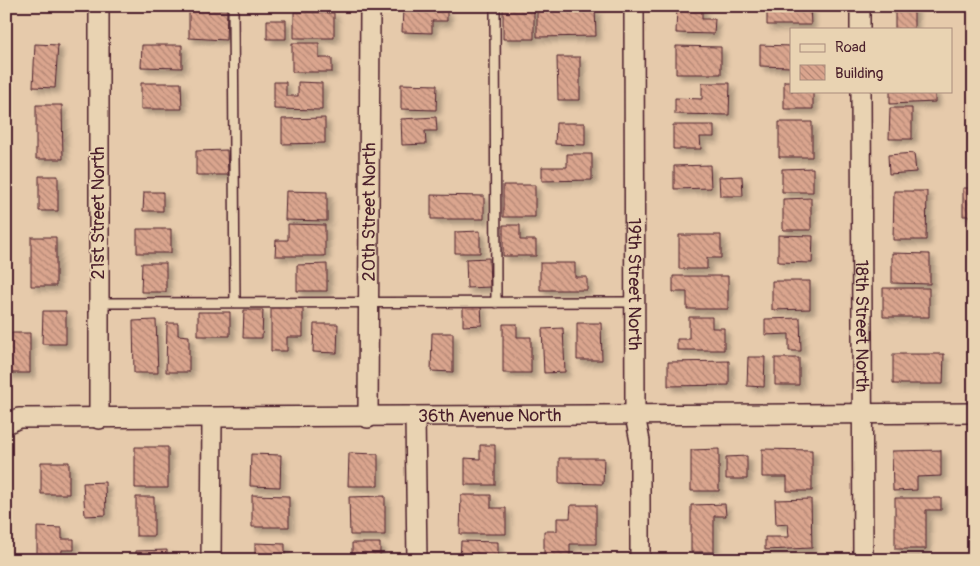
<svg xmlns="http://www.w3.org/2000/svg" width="980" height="566" font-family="Pangolin,sans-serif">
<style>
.building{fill:url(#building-back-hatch);stroke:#4a1f2b;filter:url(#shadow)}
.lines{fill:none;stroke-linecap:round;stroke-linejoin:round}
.lane-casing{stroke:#4a1f2b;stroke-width:12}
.street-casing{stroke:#4a1f2b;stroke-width:22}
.lane{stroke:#e9d3b2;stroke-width:9}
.street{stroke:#e9d3b2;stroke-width:19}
.labels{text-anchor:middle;stroke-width:4;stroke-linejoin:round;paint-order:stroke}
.street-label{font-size:18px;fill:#4a1f2b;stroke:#e9d3b2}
</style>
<defs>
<pattern id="building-back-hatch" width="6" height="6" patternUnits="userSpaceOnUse" patternTransform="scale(1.25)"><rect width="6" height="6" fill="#daa58e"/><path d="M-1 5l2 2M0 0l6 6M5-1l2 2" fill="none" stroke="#b38674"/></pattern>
<filter id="shadow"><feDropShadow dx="4.5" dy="4.5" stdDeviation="2.5" flood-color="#0004"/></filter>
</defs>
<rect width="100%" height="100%" fill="#e6caab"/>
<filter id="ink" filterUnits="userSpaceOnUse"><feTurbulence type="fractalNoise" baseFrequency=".02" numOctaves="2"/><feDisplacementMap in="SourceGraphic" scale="10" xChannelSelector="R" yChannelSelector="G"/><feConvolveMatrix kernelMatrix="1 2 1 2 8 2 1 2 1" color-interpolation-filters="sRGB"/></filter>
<g filter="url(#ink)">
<path class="building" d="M677 6H702V19H715L714 34 676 33Z
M767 6H810L811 25H767Z
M895 6H914V29H895Z
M189 8 227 10 226 40 189 38Z
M503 8H534V39H503Z
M595 8 596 36 537 37V9Z
M403 9 447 10V21H432V33L402 32Z
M294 12 334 13V38H294Z
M267 20H286V39H267Z
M292 43H319V58H332V72H292Z
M35 44 58 45 55 88 33 87Z
M142 45H182V68L141 67Z
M760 45 791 46V67L760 66Z
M676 46 721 47V74H676Z
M557 57H580V100H558Z
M784 81H791V91H813V109H784Z
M274 82H286V96H298V82L322 83V110L274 109Z
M141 83H181L182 109H141Z
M702 83H730L729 115 675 114V98L702 99Z
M401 84 437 85 436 110 401 109Z
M890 91H935V102L890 104Z
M36 105H62L63 159H36Z
M890 108H912V139H889Z
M436 117 437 131H425L426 144 402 145 401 119Z
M325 118V143L282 144V119Z
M779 122H812V157H779Z
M556 123H585V145L555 144Z
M673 125H714V137H700L701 149H673Z
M227 150 228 175H196V151Z
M914 153 916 172 889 174 888 155Z
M567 154H592V180L542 181V167H567Z
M710 165 711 188 674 189V166Z
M813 168V192H782V169Z
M39 176H58V211H39Z
M742 176 743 196H720L719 177Z
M503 185H535V217H503Z
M963 188H974V216H963Z
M286 191 327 192V221L285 220Z
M894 191H927L926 240H893Z
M144 192H163V211H143Z
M431 195 484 196V219H431Z
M811 198V230H783V199Z
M288 224 325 225V256H275L276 240H288Z
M503 225H520V240H536V256H503Z
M137 229H171V253H137Z
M480 231V253H455V232Z
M679 235H721V258H707V269H679Z
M778 235 813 236 812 263 778 262Z
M31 237H56V286H31Z
M892 253 930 254V284L892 283Z
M489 258 490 287 467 288 466 259Z
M142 263H166V292H141Z
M540 263H575V277H587V290H540Z
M327 264V291H297V265Z
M673 276H728V309H687V292H673Z
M772 281H810V309L772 310Z
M883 288H929V317H883Z
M481 305 482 325 463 326V306Z
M271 307H303V337H287V351H271Z
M244 310H263L262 338H243Z
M43 311H66V344H42Z
M198 312H230V336H198Z
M689 317H712V328H724V350H677V339H689Z
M800 318 801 351H789V334L765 335V319Z
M156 320 158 373H134L133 321Z
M167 323H178V335L189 336V372H166Z
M577 323H601L602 360H577Z
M314 324H338L337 353 313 352Z
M503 324H517V337H531V373H503Z
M563 328 565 372 544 373 542 329Z
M6 333H30V373H6Z
M432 333H453V372L431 371Z
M893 354H944L943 384H893Z
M748 357H765L764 387 747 386Z
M775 358H799V385H775Z
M729 361V385L668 386V362Z
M480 445H495V485H465V458L480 459Z
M135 447H168V488H135Z
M719 449V491H691V450Z
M762 449 812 450V491H787V477H762Z
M941 450V476L917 477V490L893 491 892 451Z
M349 453 378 454V486H348Z
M251 454 281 455 280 487 250 486Z
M747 456V479H726V457Z
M559 458H604L603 484 559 483Z
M41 462H69V494H41Z
M105 482 106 515 85 516 83 483Z
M252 495 289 496V527H252Z
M461 495H491V508H506V534H460Z
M385 496V535H350L349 497Z
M136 497H154V536H136Z
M895 498H941V510H926V549H895Z
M811 499 812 548 765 550V537H789L788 524 776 525 775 500Z
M725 504 726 516H714V552H691V505Z
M571 505H596V544H570V557H544V531H557V518H570Z
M37 527 62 528V539H74V550H62L61 560H37Z
M461 541 498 542V560H460Z
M255 543 285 544V560H255Z
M352 543H380V560H352Z
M167 550V560H136V551Z
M938 556V560H894V557Z"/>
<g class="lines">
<g class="lane-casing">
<path id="lane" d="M233 6 235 303
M495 6 496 303
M99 303 635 302"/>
</g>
<g class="street-casing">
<g id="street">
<path d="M99 6V419"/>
<path id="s1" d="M634 6 635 416 640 441V560"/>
<path d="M860 6V29"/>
<path id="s2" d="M861 91 863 560"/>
<path d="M415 417 417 560"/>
<path id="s3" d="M368 418 370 6"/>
<path id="s4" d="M6 424 19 418 974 413"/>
<path d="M211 560 212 418"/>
</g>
</g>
<use href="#lane" class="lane"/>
<use href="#street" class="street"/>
</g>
</g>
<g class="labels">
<g class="street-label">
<text dy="6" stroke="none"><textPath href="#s3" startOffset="206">20th Street North</textPath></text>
<text transform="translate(98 213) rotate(-90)" y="6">21st Street North</text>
<text dy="6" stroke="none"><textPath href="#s1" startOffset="278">19th Street North</textPath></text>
<text dy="6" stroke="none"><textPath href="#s2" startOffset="235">18th Street North</textPath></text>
<text dy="6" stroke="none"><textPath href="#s4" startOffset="485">36th Avenue North</textPath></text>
</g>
</g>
<rect width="980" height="566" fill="none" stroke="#e9d3b2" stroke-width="25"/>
<rect x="12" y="12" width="955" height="541" fill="none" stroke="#4a1f2b" stroke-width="2" filter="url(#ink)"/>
<rect x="790" y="28" width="162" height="65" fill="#e9d3b2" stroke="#a98b7c"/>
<rect x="800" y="44" width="25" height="8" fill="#e9d3b2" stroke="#a98b7c"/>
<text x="835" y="52" font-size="15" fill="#4a1f2b">Road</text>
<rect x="800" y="65" width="25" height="15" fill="url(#building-back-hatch)" stroke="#a98b7c"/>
<text x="835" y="78" font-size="15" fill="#4a1f2b">Building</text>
</svg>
